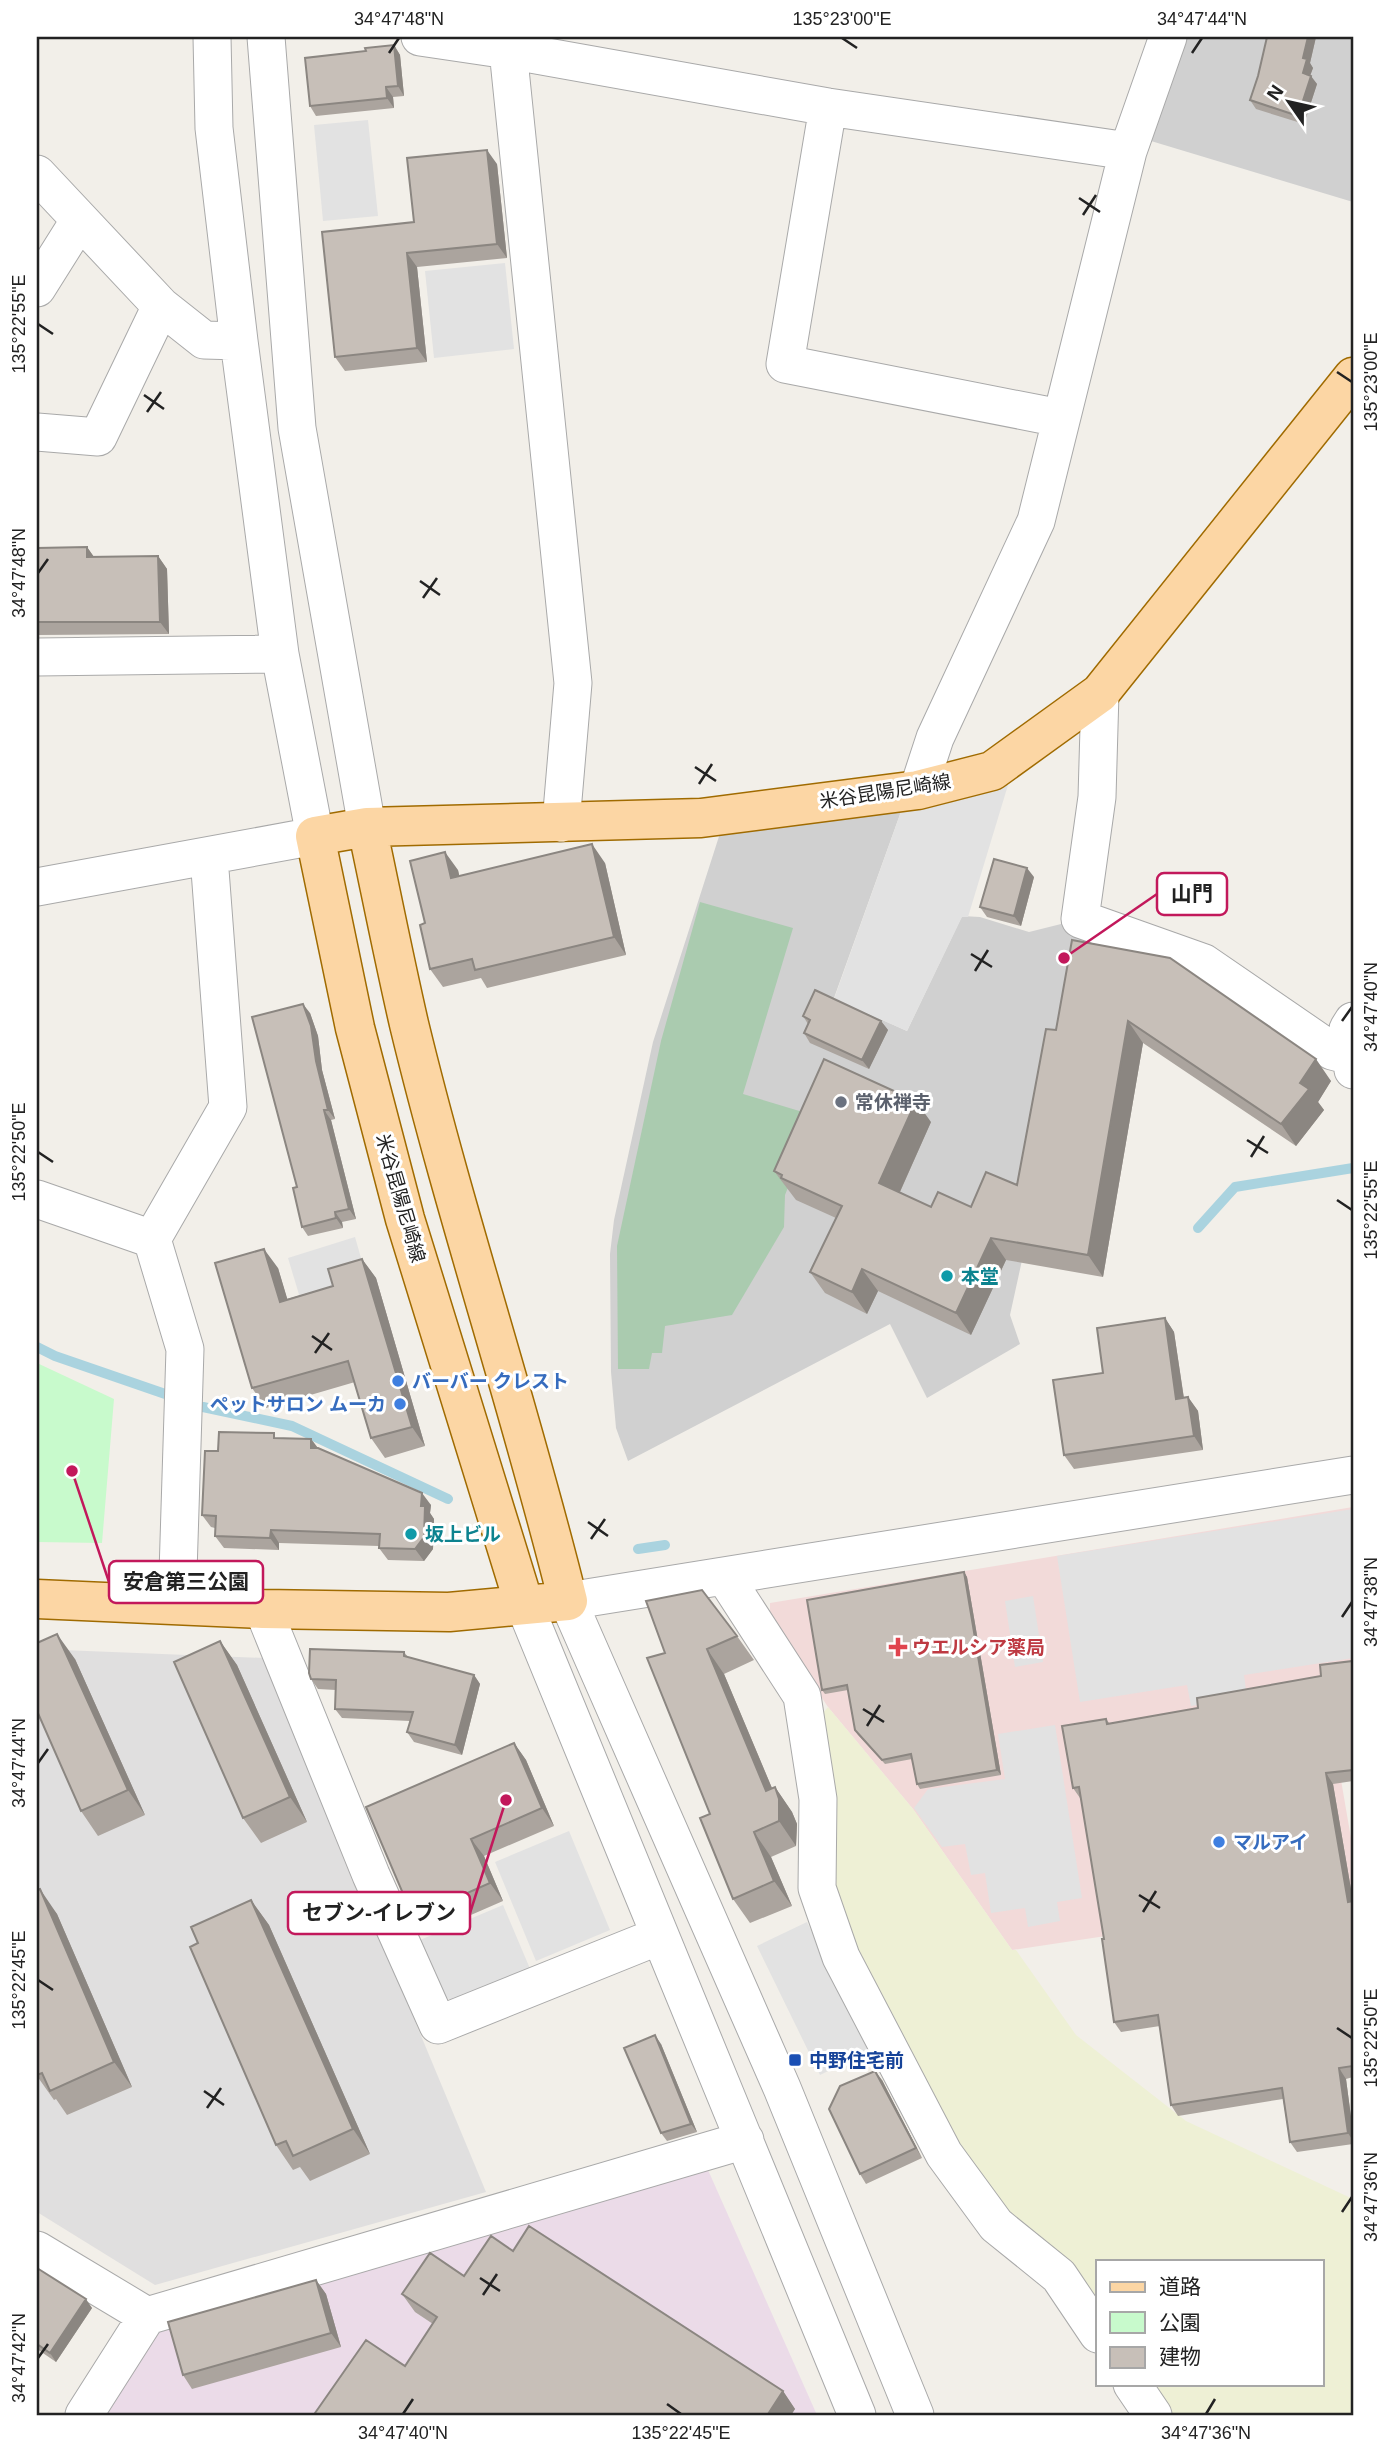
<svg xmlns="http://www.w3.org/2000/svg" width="1390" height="2452" font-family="Helvetica,'Noto Sans JP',sans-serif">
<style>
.residential{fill:#e0dfdf}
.commercial{fill:#f2dad9}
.industrial{fill:#ebdbe8}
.religious{fill:#d0d0d0}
.farmland{fill:#eef0d5}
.cemetery{fill:#aacbaf}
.park{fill:#c8facc}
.parking{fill:#e2e2e2}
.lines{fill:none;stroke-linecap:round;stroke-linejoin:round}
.stream{stroke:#aad3df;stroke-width:10}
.minor-casing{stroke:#a9a9a9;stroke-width:39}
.major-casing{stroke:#a06b00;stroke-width:41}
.minor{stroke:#fff;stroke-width:37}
.major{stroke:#fcd6a4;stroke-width:38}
.wall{fill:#aba49e}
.shaded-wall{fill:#8b8681}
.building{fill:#c7bfb8;stroke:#8b8681;stroke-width:2}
.ticks{fill:none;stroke:#222;stroke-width:2.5}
.worship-dot{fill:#6b7280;stroke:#fff;stroke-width:2.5}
.culture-dot{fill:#0f9aa8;stroke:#fff;stroke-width:2.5}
.shop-dot{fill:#3f7fe0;stroke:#fff;stroke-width:2.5}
.health-dot{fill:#e0444e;stroke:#fff;stroke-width:2.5}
.transit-dot{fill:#1a4fb4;stroke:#fff;stroke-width:2.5}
.labels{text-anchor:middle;stroke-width:6;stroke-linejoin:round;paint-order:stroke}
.street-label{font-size:19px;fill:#222;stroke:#fff}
.worship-label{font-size:19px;font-weight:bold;fill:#5b616d;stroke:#fff;text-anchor:start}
.culture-label{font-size:19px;font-weight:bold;fill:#0d838f;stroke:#fff;text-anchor:start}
.shop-label{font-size:19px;font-weight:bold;fill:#366cbe;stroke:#fff;text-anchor:start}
.health-label{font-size:19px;font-weight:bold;fill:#be3a42;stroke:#fff;text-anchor:start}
.transit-label{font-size:19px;font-weight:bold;fill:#164399;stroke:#fff;text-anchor:start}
.leader{fill:none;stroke:#c2185b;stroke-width:2.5}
.callout-dot{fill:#c2185b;stroke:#fff;stroke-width:2.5}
.callout{fill:#fff;stroke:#c2185b;stroke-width:2.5}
.callout-label{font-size:21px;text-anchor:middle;font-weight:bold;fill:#222}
.neatline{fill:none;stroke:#222;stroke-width:2.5}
.ticks-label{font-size:18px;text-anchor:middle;fill:#222}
</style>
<rect width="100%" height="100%" fill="#f2efe9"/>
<path class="residential" d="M37 1649 264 1658 486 2192 155 2285 37 2212Z"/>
<path class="commercial" d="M1353 1507V1670L1323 1675 1353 1850V1899L1012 1950 913 1809 828 1707 770 1619V1603Z"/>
<path class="industrial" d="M708 2170 817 2415H98L156 2324Z"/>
<path class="religious" d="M1186 37H1353V202L1151 141Z
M903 806 834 998 907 1031 962 916 980 917 1029 932 1065 923 1092 938 1083 1004 1042 1169 1010 1315 1020 1344 927 1398 890 1324 628 1461 616 1428 611 1372 610 1254 614 1220 653 1042 722 827Z"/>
<path class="farmland" d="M828 1707 913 1809 1012 1950H1016L1076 2035 1186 2121 1353 2199V2415H1166L1145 2384H1322V2261H1098V2314L996 2211 843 1933 833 1889 814 1723Z"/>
<path class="cemetery" d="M700 902 793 928 743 1094 816 1116 785 1195 784 1227 732 1315 665 1326 662 1353H652L649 1369H618L617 1246 661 1041Z"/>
<path class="park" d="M37 1363 114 1399 102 1543 37 1542Z"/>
<path class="parking" d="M368 120 378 216 323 221 314 125Z
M505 263 514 349 434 358 425 271Z
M1001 781 1008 785 968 917H962L907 1031 834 999 903 806Z
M355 1237 367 1279 313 1341 288 1258Z
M1353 1509V1658L1244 1675 1247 1697 1191 1706 1187 1685 1080 1702 1057 1556Z
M1033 1596 1043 1662 1015 1667 1005 1601Z
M1055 1725 1082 1898 1057 1902 1060 1921 1028 1927 1025 1908 991 1913 985 1873 971 1875 965 1844 942 1847 914 1808 928 1789 1005 1779 998 1734Z
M569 1831 610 1930 536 1961 495 1862Z
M503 1905 531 1971 457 2002 444 1997 420 1940Z
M807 1922 869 2051 820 2075 757 1946Z"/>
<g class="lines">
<path class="stream" d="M1198 1228 1235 1187 1353 1168
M37 1347 55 1356 171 1396
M203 1407 292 1426 448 1499
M638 1549 665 1545"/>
<g class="minor-casing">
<path id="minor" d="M266 37 297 428 367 827
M420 37 508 50 828 107 1128 151
M508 50 573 683 561 823
M828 107 785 364 1060 418
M37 174 161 306 204 340 239 341
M37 288 79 221
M37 432 98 437 161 306
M37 657 280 654
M1100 693 1097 797 1080 919 1204 963 1332 1051 1351 1056
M918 790 935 738 1036 521 1128 151 1168 37
M37 887 315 836 280 654 239 341 214 128 212 37
M1353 1021 1348 1029 1353 1070
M37 1199 152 1239 185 1349 177 1605
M152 1239 228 1107 209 857
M725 1577 802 1696 818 1799 817 1888 841 1957 944 2154 996 2225 1059 2276 1098 2334
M524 1604 857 2415
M263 1609 371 1875 438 2025 659 1936
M37 2250 147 2316
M1132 2384 1153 2415
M84 2415 147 2316 745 2140
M915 2415 782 2088 568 1601 1353 1475"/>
</g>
<g class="major-casing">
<path id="major" d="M37 1599 263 1609 449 1612 568 1601C520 1407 456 1218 409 1024 394 959 381 893 367 827
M524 1604 405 1219 355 1028 315 836 367 827 701 818 918 790 992 771 1100 693 1353 377"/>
</g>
<use href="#minor" class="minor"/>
<use href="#major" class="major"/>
</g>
<path class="wall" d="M1267 37H1316L1310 63 1313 68 1310 76 1317 84 1304 124 1256 109 1250 100 1258 76Z
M394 45 400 55 404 96 393 97 394 108 316 116 310 106 366 51Z
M497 164 507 258 417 267 427 362 345 371 335 357 414 222Z
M87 547 94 557 158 556 167 569 169 634 37 635V548Z
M605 863 626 955 487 988 481 978 443 987 430 969 425 923 458 870 459 876Z
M1034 877 1021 926 987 917 980 907Z
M1072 940 1331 1081 1318 1102 1324 1110 1296 1146 1143 1043 1103 1277 1006 1260 971 1335 878 1291 867 1314 825 1293 810 1272 836 1218 796 1200 774 1171 931 1122 900 1192 931 1207H971L1017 1185 1056 1030Z
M310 1013 318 1036 322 1070 335 1119 331 1120 356 1219 342 1222 343 1228 308 1236 302 1227Z
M803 1016 881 1021 888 1030 869 1069 810 1043 804 1033 808 1024Z
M362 1259 376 1278 425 1446 385 1458 371 1438 355 1382 266 1408 252 1388 278 1268 287 1299 333 1286Z
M1165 1318 1174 1332 1184 1398 1188 1397 1198 1411 1203 1450 1074 1469 1064 1455 1103 1373Z
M278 1438 311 1439 318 1448 431 1505 430 1513 434 1519 433 1549 424 1561 388 1560 379 1548V1546L279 1543V1550L224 1548 215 1536V1528L211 1527 202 1515 218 1451Z
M964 1572 967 1577 1001 1775 920 1789 917 1784 912 1759 885 1764 858 1735 855 1730 848 1690 825 1694 822 1690Z
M737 1636 754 1660 724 1674 772 1788 775 1787 792 1812 797 1824 796 1846 771 1857 792 1906 750 1923 733 1899 710 1814 665 1653Z
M220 1641 237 1665 307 1822 261 1843 243 1818Z
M404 1652 408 1657 474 1675 480 1684 462 1755 414 1742 407 1732 410 1721 342 1718 335 1709 336 1690 318 1689 311 1679Z
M75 1659 145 1815 98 1836 81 1811Z
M1353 1661V1781L1333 1784 1353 1901V2077L1346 2079 1353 2132V2144L1297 2152 1290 2142 1283 2099 1178 2116 1171 2105 1160 2026 1121 2032 1114 2022 1104 1939 1081 1798H1080L1073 1788 1106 1719 1110 1724 1198 1708 1321 1676Z
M514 1743 526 1760 554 1826 484 1856 503 1901 425 1935 413 1917Z
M37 1890 57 1914 132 2087 67 2115 56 2099 54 2100 37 2076Z
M251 1900 269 1925 370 2154 310 2181 300 2167 293 2170 276 2145 198 1943Z
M661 2044 697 2132 667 2141 661 2133Z
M882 2080 922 2158 866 2184 860 2174Z
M513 2251 783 2391 795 2409 791 2415H317L315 2413 405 2366 433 2324 415 2312 402 2294 464 2276Z
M37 2268 92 2308 56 2362 37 2349Z
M316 2280 326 2294 341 2347 192 2389 183 2375Z"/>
<path class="shaded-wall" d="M1308 37H1316L1310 63 1313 68 1308 81 1303 73V58Z
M394 45 400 55 404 96 398 86Z
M1311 76 1317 84 1304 124 1298 116Z
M386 87 393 97 394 108 387 98Z
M487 150 497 164 507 258 497 244Z
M407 253 417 267 427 362 417 348Z
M87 547 96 560 87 557Z
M158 556 167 569 169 634 160 622Z
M592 844 605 863 626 955 614 937Z
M445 852 458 870 464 896 451 878Z
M1027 868 1034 877 1021 926 1014 916Z
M303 1004 310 1013 318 1036 322 1070 335 1119 328 1110Z
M881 1021 888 1030 869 1069 862 1060Z
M1128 1021 1143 1043 1103 1277 1088 1255Z
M1316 1059 1331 1081 1318 1102 1324 1110 1296 1146 1281 1124 1300 1083Z
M916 1101 931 1122 894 1205 879 1183Z
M324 1110 331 1120 356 1219 349 1209Z
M335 1212 342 1222 343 1228 336 1218Z
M991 1238 1006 1260 971 1335 956 1313Z
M264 1249 278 1268 294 1321 280 1302Z
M362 1259 376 1278 425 1446 412 1427Z
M862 1269 878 1291 867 1314 852 1292Z
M1165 1318 1174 1332 1186 1413 1176 1399Z
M1188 1397 1198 1411 1203 1450 1194 1436Z
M311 1439 320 1451 311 1448Z
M422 1493 431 1505 430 1513 434 1519 433 1549 424 1561 415 1549Z
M271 1530 279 1543V1550L270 1538Z
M964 1572 967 1577 1001 1775 997 1770Z
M57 1634 75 1659 145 1815 128 1790Z
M220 1641 237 1665 307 1822 290 1797Z
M707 1649 724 1674 779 1805 775 1787 792 1812 797 1824 796 1846 779 1821Z
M474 1675 480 1684 462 1755 455 1745Z
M514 1743 526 1760 554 1826 542 1808Z
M1326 1773 1333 1784 1353 1901 1348 1902Z
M754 1832 771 1857 792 1906 774 1881Z
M471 1839 484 1856 503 1901 490 1883Z
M40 1889 57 1914 132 2087 114 2062Z
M251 1900 269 1925 370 2154 353 2129Z
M655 2035 661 2044 697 2132 691 2124Z
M1339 2068 1346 2079 1353 2132V2141L1348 2133Z
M875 2071 882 2080 922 2158 916 2148Z
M316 2280 326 2294 341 2347 331 2333Z
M86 2299 92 2308 56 2362 50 2353Z
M783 2391 795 2409 791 2415H768V2414Z"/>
<path class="building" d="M1267 37H1308L1303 58 1307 59 1303 73 1311 76 1298 116 1250 100 1258 76Z
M394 45 398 86 386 87 387 98 310 106 305 58 366 51 365 48Z
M487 150 497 244 407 253 417 348 335 357 322 232 414 222 407 158Z
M87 547V557L158 556 160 622H37V548Z
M592 844 614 937 475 970 472 959 430 969 420 925 425 923 410 861 445 852 451 878Z
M994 859 1027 868 1014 916 980 907Z
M1072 940 1170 958 1316 1059 1300 1083 1309 1089 1281 1124 1128 1021 1088 1255 991 1238 956 1313 862 1269 852 1292 810 1272 842 1206 781 1178 782 1175 774 1171 824 1059 916 1101 879 1183 931 1207 938 1192 971 1207 986 1172 1017 1185 1046 1029 1056 1030Z
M815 990 881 1021 862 1060 804 1033 810 1020 803 1016Z
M303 1004 311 1026 316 1061 328 1110H324L349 1209 335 1212 336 1218 302 1227 293 1188 297 1187 252 1017Z
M264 1249 280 1302 333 1286 328 1269 362 1259 412 1427 371 1438 348 1361 252 1388 215 1263Z
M1165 1318 1176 1399 1188 1397 1194 1436 1064 1455 1053 1380 1103 1373 1097 1328Z
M219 1432 274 1433V1438L311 1439V1448H318L422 1493 421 1506H425L424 1537 415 1549 379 1548 380 1534 271 1530 270 1538 215 1536 216 1516 202 1515 205 1451H218Z
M964 1572 997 1770 917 1784 911 1754 882 1760 855 1730 847 1685 822 1690 807 1600Z
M702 1590 737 1636 707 1649 766 1791 775 1787 779 1799V1821L754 1832 774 1881 733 1899 700 1818 710 1814 647 1658 665 1653 646 1601Z
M57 1634 128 1790 81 1811 37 1711V1643Z
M220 1641 290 1797 243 1818 174 1662Z
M310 1649 404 1652V1656L474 1675 455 1745 407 1732 413 1712 335 1709 336 1680 311 1679 309 1673Z
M1353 1661V1770L1326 1773 1348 1902 1353 1901V2066L1339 2068 1348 2133 1290 2142 1282 2088 1171 2105 1158 2015 1114 2022 1102 1939H1104L1079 1787 1073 1788 1062 1726 1106 1719 1107 1724 1198 1708 1197 1698 1321 1676 1320 1665Z
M514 1743 542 1808 471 1839 490 1883 413 1917 366 1807Z
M40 1889 114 2062 50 2091 42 2073 37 2075V1890Z
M251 1900 353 2129 293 2156 286 2141 276 2145 190 1947 198 1943 191 1927Z
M655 2035 691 2124 661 2133 624 2048Z
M875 2071 916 2148 860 2174 829 2109 840 2086Z
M529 2226 783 2391 768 2414 769 2415H319L315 2413 366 2340 405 2366 437 2317 402 2294 430 2253 464 2276 491 2236 513 2251Z
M37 2268 86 2299 50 2353 37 2344Z
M316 2280 331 2333 183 2375 168 2322Z"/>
<path class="ticks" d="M842 38 857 48M389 53 399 38M1192 53 1202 38M1079 198 1100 212M1083 215 1096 195M38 324 53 334M1337 372 1352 382M144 395 164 409M147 412 161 392M38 573 48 559M420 581 440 595M423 598 437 578M695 767 716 781M699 784 712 764M971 954 992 967M975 971 988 950M1342 1021 1352 1007M1247 1140 1268 1153M38 1152 53 1162M1251 1157 1264 1136M1337 1200 1352 1210M312 1336 332 1350M315 1353 329 1333M588 1522 608 1536M591 1539 605 1519M1342 1617 1352 1602M863 1709 884 1722M867 1726 880 1705M38 1763 48 1749M1139 1895 1160 1908M1143 1912 1156 1891M38 1980 53 1990M1337 2028 1352 2038M204 2091 224 2105M207 2108 221 2088M1342 2212 1352 2197M480 2278 500 2291M483 2295 497 2274M38 2358 48 2344M667 2404 681 2414M403 2414 413 2399M1206 2414 1215 2399"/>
<circle class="worship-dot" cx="841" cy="1102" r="7"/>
<g class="culture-dot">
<circle cx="947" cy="1276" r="7"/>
<circle cx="411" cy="1534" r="7"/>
</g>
<g class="shop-dot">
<circle cx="398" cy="1381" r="7"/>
<circle cx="400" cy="1404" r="7"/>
<circle cx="1219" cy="1842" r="7"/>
</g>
<path class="health-dot" d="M894.5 1636.5h7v7h7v7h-7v7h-7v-7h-7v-7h7z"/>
<rect class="transit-dot" x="788" y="2053" width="14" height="14" rx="3.5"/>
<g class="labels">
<g class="street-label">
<text transform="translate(885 791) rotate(-9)" y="7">米谷昆陽尼崎線</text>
<text transform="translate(401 1198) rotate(74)" y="7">米谷昆陽尼崎線</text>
</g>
<g class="worship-label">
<text x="855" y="1109">常休禅寺</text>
</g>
<g class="culture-label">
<text x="961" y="1283">本堂</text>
<text x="425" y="1541">坂上ビル</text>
</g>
<g class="shop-label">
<text x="412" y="1388">バーバー クレスト</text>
<text x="386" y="1411" text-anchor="end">ペットサロン ムーカ</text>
<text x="1233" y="1849">マルアイ</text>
</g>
<g class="health-label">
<text x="912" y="1654">ウエルシア薬局</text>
</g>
<g class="transit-label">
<text x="809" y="2067">中野住宅前</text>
</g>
</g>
<path class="leader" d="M1064 958L1157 894M72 1471L109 1582M506 1800L470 1913"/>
<g class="callout-dot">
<circle cx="1064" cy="958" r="7"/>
<circle cx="72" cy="1471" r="7"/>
<circle cx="506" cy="1800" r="7"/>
</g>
<g class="callout">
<rect x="1157" y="873" width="70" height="42" rx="7"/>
<rect x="109" y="1561" width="154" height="42" rx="7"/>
<rect x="288" y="1892" width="182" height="42" rx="7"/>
</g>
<g class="callout-label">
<text x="1192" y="901">山門</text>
<text x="186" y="1589">安倉第三公園</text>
<text x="379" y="1920">セブン-イレブン</text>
</g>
<rect width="1390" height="2452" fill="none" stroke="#ffffff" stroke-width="77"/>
<rect x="1096" y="2260" width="228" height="126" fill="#ffffff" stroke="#a7a7a7" stroke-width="2"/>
<rect x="1110" y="2282" width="35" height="10" fill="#fcd6a4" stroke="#a7a7a7" stroke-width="2"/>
<text x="1159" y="2294" font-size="21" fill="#222222">道路</text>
<rect x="1110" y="2312" width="35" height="21" fill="#c8facc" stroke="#a7a7a7" stroke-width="2"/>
<text x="1159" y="2330" font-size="21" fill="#222222">公園</text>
<rect x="1110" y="2347" width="35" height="21" fill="#c7bfb8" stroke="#a7a7a7" stroke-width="2"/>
<text x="1159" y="2364" font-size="21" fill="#222222">建物</text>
<g transform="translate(1289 102) rotate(304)" stroke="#ffffff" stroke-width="5" paint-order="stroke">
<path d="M0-5L12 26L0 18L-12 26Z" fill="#222222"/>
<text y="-10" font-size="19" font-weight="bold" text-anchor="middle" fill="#222222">N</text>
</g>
<rect x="38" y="38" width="1314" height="2376" class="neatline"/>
<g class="ticks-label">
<text x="399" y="25">34°47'48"N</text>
<text x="842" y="25">135°23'00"E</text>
<text x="1202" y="25">34°47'44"N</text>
<text transform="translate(19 324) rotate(-90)" y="6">135°22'55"E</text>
<text transform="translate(1371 382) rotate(-90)" y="6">135°23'00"E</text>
<text transform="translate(19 573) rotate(-90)" y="6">34°47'48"N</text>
<text transform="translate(1371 1007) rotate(-90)" y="6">34°47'40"N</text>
<text transform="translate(19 1152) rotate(-90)" y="6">135°22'50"E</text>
<text transform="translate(1371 1210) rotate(-90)" y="6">135°22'55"E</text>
<text transform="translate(1371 1602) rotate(-90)" y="6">34°47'38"N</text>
<text transform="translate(19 1763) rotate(-90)" y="6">34°47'44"N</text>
<text transform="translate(19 1980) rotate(-90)" y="6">135°22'45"E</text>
<text transform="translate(1371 2038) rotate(-90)" y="6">135°22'50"E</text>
<text transform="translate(1371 2197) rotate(-90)" y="6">34°47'36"N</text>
<text transform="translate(19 2358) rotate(-90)" y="6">34°47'42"N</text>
<text x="403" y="2439">34°47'40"N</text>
<text x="681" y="2439">135°22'45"E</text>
<text x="1206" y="2439">34°47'36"N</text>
</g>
</svg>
